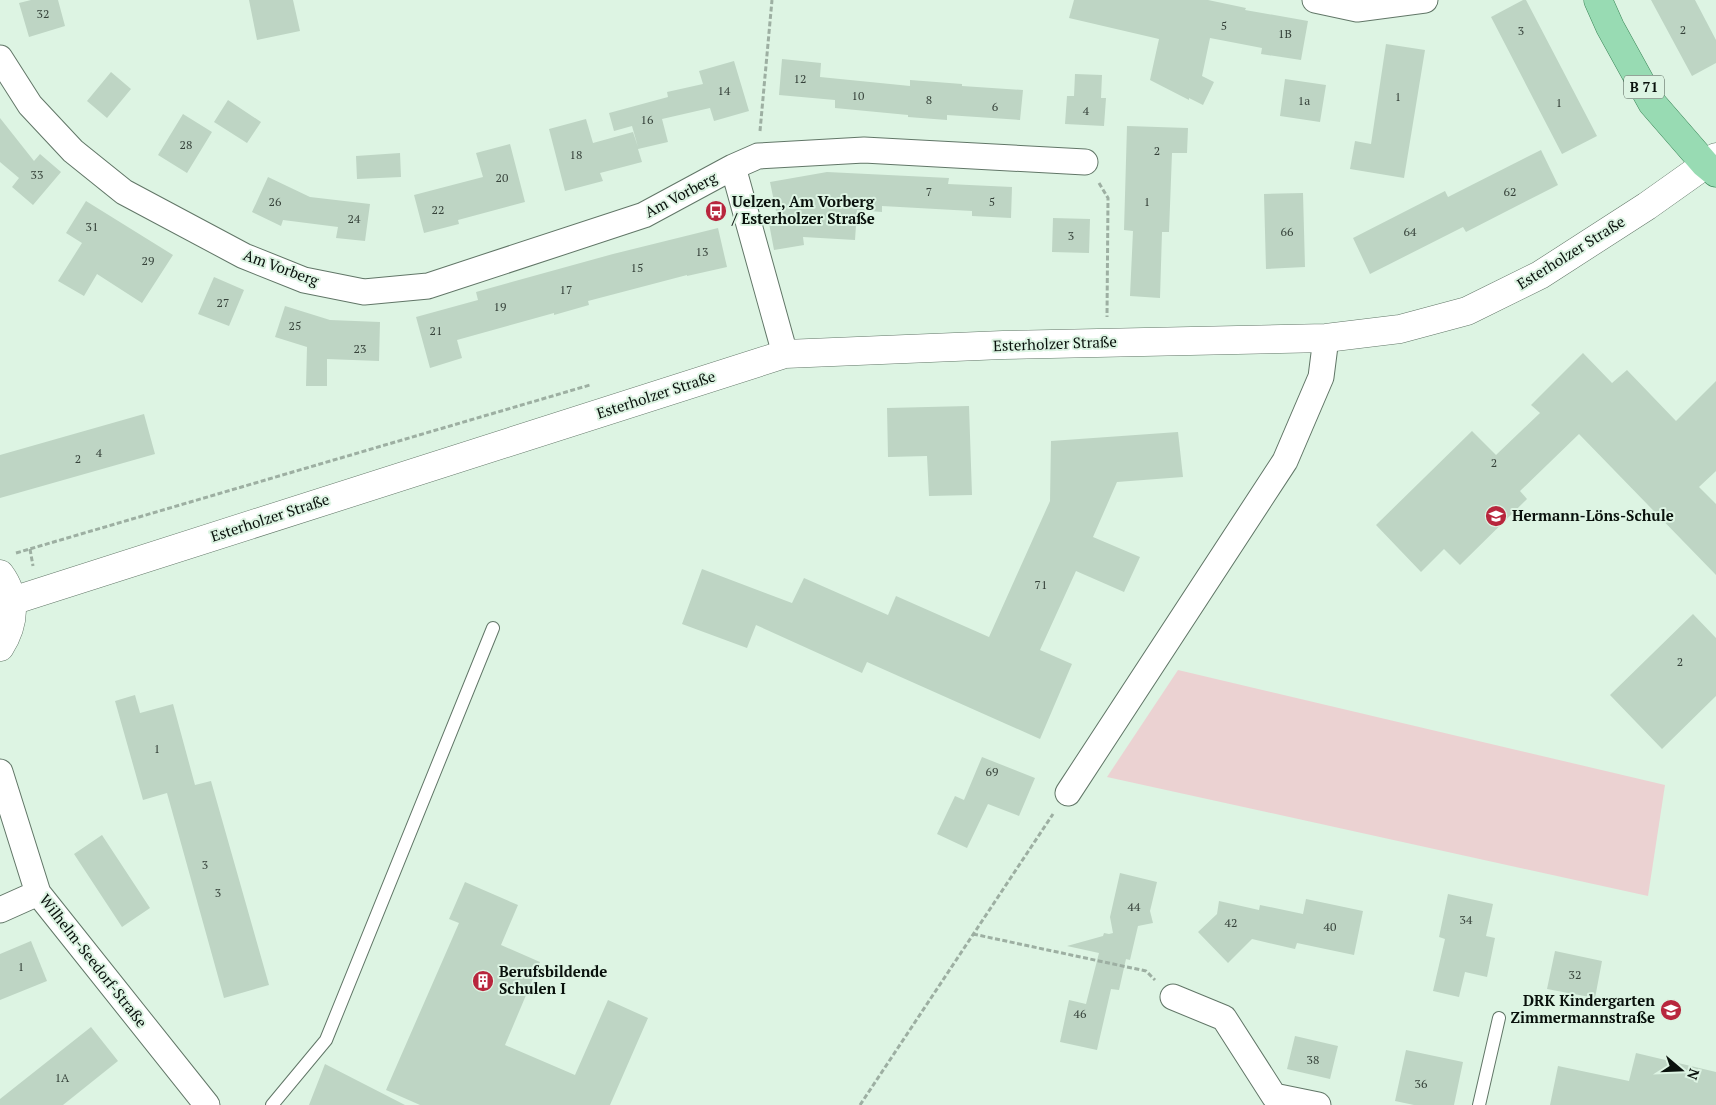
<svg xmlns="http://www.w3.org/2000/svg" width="1716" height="1105" font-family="'PT Serif',serif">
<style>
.green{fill:#ebd2d2}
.building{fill:#bed5c4}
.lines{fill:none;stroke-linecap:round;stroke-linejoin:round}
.lane-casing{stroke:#617667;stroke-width:14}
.street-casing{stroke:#617667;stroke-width:27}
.secondary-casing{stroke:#617667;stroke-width:29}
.primary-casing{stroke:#3a8557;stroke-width:29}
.path{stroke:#9dafa2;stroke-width:3;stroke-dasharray:5 2.5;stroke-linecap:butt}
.lane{stroke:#fff;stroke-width:12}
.street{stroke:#fff;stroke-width:25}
.secondary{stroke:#fff;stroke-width:28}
.primary{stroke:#98dbb3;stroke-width:28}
.labels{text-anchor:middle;stroke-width:4;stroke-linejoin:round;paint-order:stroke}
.number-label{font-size:12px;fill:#36423a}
.shield{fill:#ddf4e3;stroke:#49554c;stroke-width:1}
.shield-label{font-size:14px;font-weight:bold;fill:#09110c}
.street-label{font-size:15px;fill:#09110c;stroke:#ddf4e3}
.poi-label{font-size:15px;font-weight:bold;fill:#09110c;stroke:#ddf4e3;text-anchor:start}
</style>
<rect width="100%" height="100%" fill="#ddf4e3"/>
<path class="green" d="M1178 670 1665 785 1648 896 1107 777Z"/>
<path class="building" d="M31 0H58L65 26 29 37 19 3Z
M249 0H293L300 31 257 40Z
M1074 0H1208L1246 8 1245 10 1308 21 1301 60 1261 54 1262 48 1210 38 1202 76 1214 82 1203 105 1189 98V100L1150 80 1159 39 1069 18Z
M1523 0H1526L1597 136 1562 154 1491 17Z
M1651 0H1695L1716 40V63L1692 76Z
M1386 44 1425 50 1404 178 1350 169 1355 141 1371 144Z
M782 59 821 63 820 77 910 86V80L962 84V86L1023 90 1020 120 947 115V120L908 117V115L835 108V100L779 95Z
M734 61 749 111 714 121 710 108 662 119 668 142 638 149 642 162 600 173 603 181 565 191 549 129 586 119 593 143 633 132 638 147 632 126 614 131 609 113 668 97 667 92 703 84 699 71Z
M111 72 131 89 107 118 87 101Z
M1075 74 1102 75 1101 98H1106L1104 126 1065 124 1067 96H1074Z
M1285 79 1326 85 1320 122 1280 116Z
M228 100 261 122 247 143 214 122Z
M183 114 212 132 187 173 158 155Z
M0 118 34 161 40 154 61 172 33 205 12 187 19 178 0 162Z
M1127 126 1188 128 1187 153H1172L1169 232H1162L1160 298 1130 296 1133 231 1124 230Z
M510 144 525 202 458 220 459 224 424 233 414 195 483 177 476 153Z
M1541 150 1558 185 1466 232 1463 227 1370 274 1353 238 1445 191 1448 197Z
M400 153 401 177 357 179 356 156Z
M827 172 949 178 948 184 1012 187 1011 218 972 216V211L882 206V212L857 210 855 240 803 237 804 245 774 250 768 218 777 216 770 182Z
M268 177 310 197 370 204 365 241 336 238 338 227 283 220 281 226 252 212Z
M1303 193 1305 267 1266 269 1264 194Z
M86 201 173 255 142 303 97 274 84 296 58 281 82 243 66 233Z
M1053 218 1090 219 1089 253 1052 252Z
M718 228 727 267 687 276V275L588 301 589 305 554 315V313L457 340 462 358 430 368 416 317 478 300 476 292 613 254Z
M214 277 244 290 229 326 198 314Z
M285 306 330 320 380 322 379 361 327 359V386H306L307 347 275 337Z
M1583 353 1612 383 1627 370 1676 421 1716 381V471L1699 487 1716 504V575L1579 434 1520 491 1527 499 1460 565 1444 549 1421 572 1376 525 1472 431 1496 455 1540 413 1531 405Z
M969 406 972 495 929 496 927 456 888 457 887 408Z
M144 414 155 454 0 498V455Z
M1178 432 1183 477 1117 482 1093 537 1140 557 1124 592 1076 571 1040 650 1072 664 1040 739 867 662 862 673 756 625 747 648 682 624 702 569 792 603 804 578 888 615 896 596 989 637 1050 501 1051 441Z
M1693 614 1716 638V696L1662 749 1610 695Z
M135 695 140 713 173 704 195 785 211 781 269 985 224 998 167 793 143 800 115 701Z
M982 757 1035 778 1019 816 988 804 967 848 937 834 955 796 964 800Z
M102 835 150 908 122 927 74 854Z
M1120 873 1157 882 1150 911 1153 923 1138 926 1130 960 1126 959 1119 990 1111 989 1097 1050 1060 1042 1069 1000 1086 1004 1099 953 1067 946 1103 936 1104 933 1109 934 1113 933 1110 917Z
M465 882 518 905 501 945 540 962 505 1045 575 1075 608 1000 648 1018 610 1105H420L386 1090 459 923 449 919Z
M1448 894 1493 904 1486 936 1495 938 1487 977 1465 972 1459 997 1433 991 1445 939 1439 937Z
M1306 899 1363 911 1354 955 1297 943 1295 949 1252 939 1228 963 1198 932 1217 914 1219 901 1259 910 1260 905 1303 914Z
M31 941 47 981 0 1000V954Z
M1555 951 1602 961 1595 998 1547 989Z
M91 1027 118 1061 63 1105H0V1099Z
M1295 1036 1338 1046 1330 1079 1287 1069Z
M1406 1050 1463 1062 1454 1105H1414L1395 1101Z
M1636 1053 1716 1072V1105H1550L1558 1066 1629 1081Z
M325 1064 405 1105H309Z"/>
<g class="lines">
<g class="lane-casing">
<path id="lane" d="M272 1105 326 1040 493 628
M1479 1105 1499 1018"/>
</g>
<g class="street-casing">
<path id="street" d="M1315 0 1357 9 1425 0
M0 58 30 105 73 151 124 192 244 256 304 280 364 292 428 286 644 215 733 167 758 156 864 150 1085 162
M733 167 785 354
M0 772 38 893 207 1105
M1068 793 1285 461 1321 377 1326 338
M0 910 38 893
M1173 997 1224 1018 1274 1096 1318 1105"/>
</g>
<g class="secondary-casing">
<path id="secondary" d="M0 574C17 597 15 624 0 647
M12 601 785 354 1003 345 1326 338 1400 329 1467 311 1540 275 1647 206 1716 157"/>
</g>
<g class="primary-casing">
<path id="primary" d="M1598 0 1610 27 1652 103 1705 164 1716 173"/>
</g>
<path class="path" d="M760 131 772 0
M1099 183 1108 198 1107 317
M30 549 33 566
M16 553 590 385
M973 934 1146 971 1155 980
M860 1105 1053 814"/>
<use href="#lane" class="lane"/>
<use href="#street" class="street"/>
<use href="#secondary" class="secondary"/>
<use href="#primary" class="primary"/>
</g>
<defs>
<g id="bus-disc" transform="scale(1.125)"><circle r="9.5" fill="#b8263d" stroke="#ddf4e3"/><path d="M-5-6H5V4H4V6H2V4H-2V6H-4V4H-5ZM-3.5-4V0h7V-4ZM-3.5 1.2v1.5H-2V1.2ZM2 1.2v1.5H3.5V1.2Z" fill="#fff"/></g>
<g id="school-disc" transform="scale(1.125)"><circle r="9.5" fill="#b8263d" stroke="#ddf4e3"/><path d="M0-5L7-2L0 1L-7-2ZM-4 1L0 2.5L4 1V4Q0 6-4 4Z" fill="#fff"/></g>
<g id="building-disc" transform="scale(1.125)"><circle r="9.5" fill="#b8263d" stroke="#ddf4e3"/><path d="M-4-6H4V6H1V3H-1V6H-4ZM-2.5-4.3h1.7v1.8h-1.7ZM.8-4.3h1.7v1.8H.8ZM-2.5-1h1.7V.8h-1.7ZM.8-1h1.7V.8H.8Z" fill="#fff"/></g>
</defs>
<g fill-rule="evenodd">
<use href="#bus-disc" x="716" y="211"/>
<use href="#school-disc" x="1496" y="516"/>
<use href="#building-disc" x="483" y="981"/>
<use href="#school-disc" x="1671" y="1010"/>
</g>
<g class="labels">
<g class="number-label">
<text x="43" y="18">32</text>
<text x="1224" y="30">5</text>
<text x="1683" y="34">2</text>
<text x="1521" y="35">3</text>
<text x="1285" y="38">1B</text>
<text x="800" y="83">12</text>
<text x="724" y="95">14</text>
<text x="858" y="100">10</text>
<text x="1398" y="101">1</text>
<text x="929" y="104">8</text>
<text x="1304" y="105">1a</text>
<text x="1559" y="107">1</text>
<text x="995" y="111">6</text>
<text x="1086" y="115">4</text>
<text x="647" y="124">16</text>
<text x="186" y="149">28</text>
<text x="1157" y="155">2</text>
<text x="576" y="159">18</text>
<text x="37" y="179">33</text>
<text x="502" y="182">20</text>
<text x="929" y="196">7</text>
<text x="1510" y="196">62</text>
<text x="275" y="206">26</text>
<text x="992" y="206">5</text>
<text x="1147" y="206">1</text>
<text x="438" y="214">22</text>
<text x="354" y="223">24</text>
<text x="92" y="231">31</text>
<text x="1287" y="236">66</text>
<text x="1410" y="236">64</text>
<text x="1071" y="240">3</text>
<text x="702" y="256">13</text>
<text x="148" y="265">29</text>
<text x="637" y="272">15</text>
<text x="566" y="294">17</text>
<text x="223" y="307">27</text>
<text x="500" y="311">19</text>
<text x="295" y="330">25</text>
<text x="436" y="335">21</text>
<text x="360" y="353">23</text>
<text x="99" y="457">4</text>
<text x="78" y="463">2</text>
<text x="1494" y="467">2</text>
<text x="1041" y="589">71</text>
<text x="1680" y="666">2</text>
<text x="157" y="753">1</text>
<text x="992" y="776">69</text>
<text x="205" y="869">3</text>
<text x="218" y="897">3</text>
<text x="1134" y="911">44</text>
<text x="1466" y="924">34</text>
<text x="1231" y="927">42</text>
<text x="1330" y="931">40</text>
<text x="21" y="971">1</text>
<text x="1575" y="979">32</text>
<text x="1080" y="1018">46</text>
<text x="1313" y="1064">38</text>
<text x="62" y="1082">1A</text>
<text x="1421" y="1088">36</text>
</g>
<rect class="shield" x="1624" y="75.5" width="40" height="23" rx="4"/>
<g class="shield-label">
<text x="1644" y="92">B 71</text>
</g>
<g class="street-label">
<text transform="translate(681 195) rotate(-28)" y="5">Am Vorberg</text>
<text transform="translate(1571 253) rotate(-32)" y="5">Esterholzer Straße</text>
<text transform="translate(281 268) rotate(20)" y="5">Am Vorberg</text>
<text transform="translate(1055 344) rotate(-2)" y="5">Esterholzer Straße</text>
<text transform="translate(656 395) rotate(-18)" y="5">Esterholzer Straße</text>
<text transform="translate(270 518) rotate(-18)" y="5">Esterholzer Straße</text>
<text transform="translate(93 961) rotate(52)" y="5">Wilhelm-Seedorf-Straße</text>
</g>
<g class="poi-label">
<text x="732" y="207">Uelzen, Am Vorberg<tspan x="732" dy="17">/ Esterholzer Straße</tspan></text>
<text x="1512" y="521">Hermann-Löns-Schule</text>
<text x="499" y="977">Berufsbildende<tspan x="499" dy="17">Schulen I</tspan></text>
<text x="1655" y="1006" text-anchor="end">DRK Kindergarten<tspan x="1655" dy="17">Zimmermannstraße</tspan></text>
</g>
</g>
<g transform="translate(1681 1070) rotate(109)" stroke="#ddf4e3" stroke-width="4" paint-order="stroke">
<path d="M0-4L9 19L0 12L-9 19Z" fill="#09110c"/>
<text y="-8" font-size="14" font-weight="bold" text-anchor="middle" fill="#09110c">N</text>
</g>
</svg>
